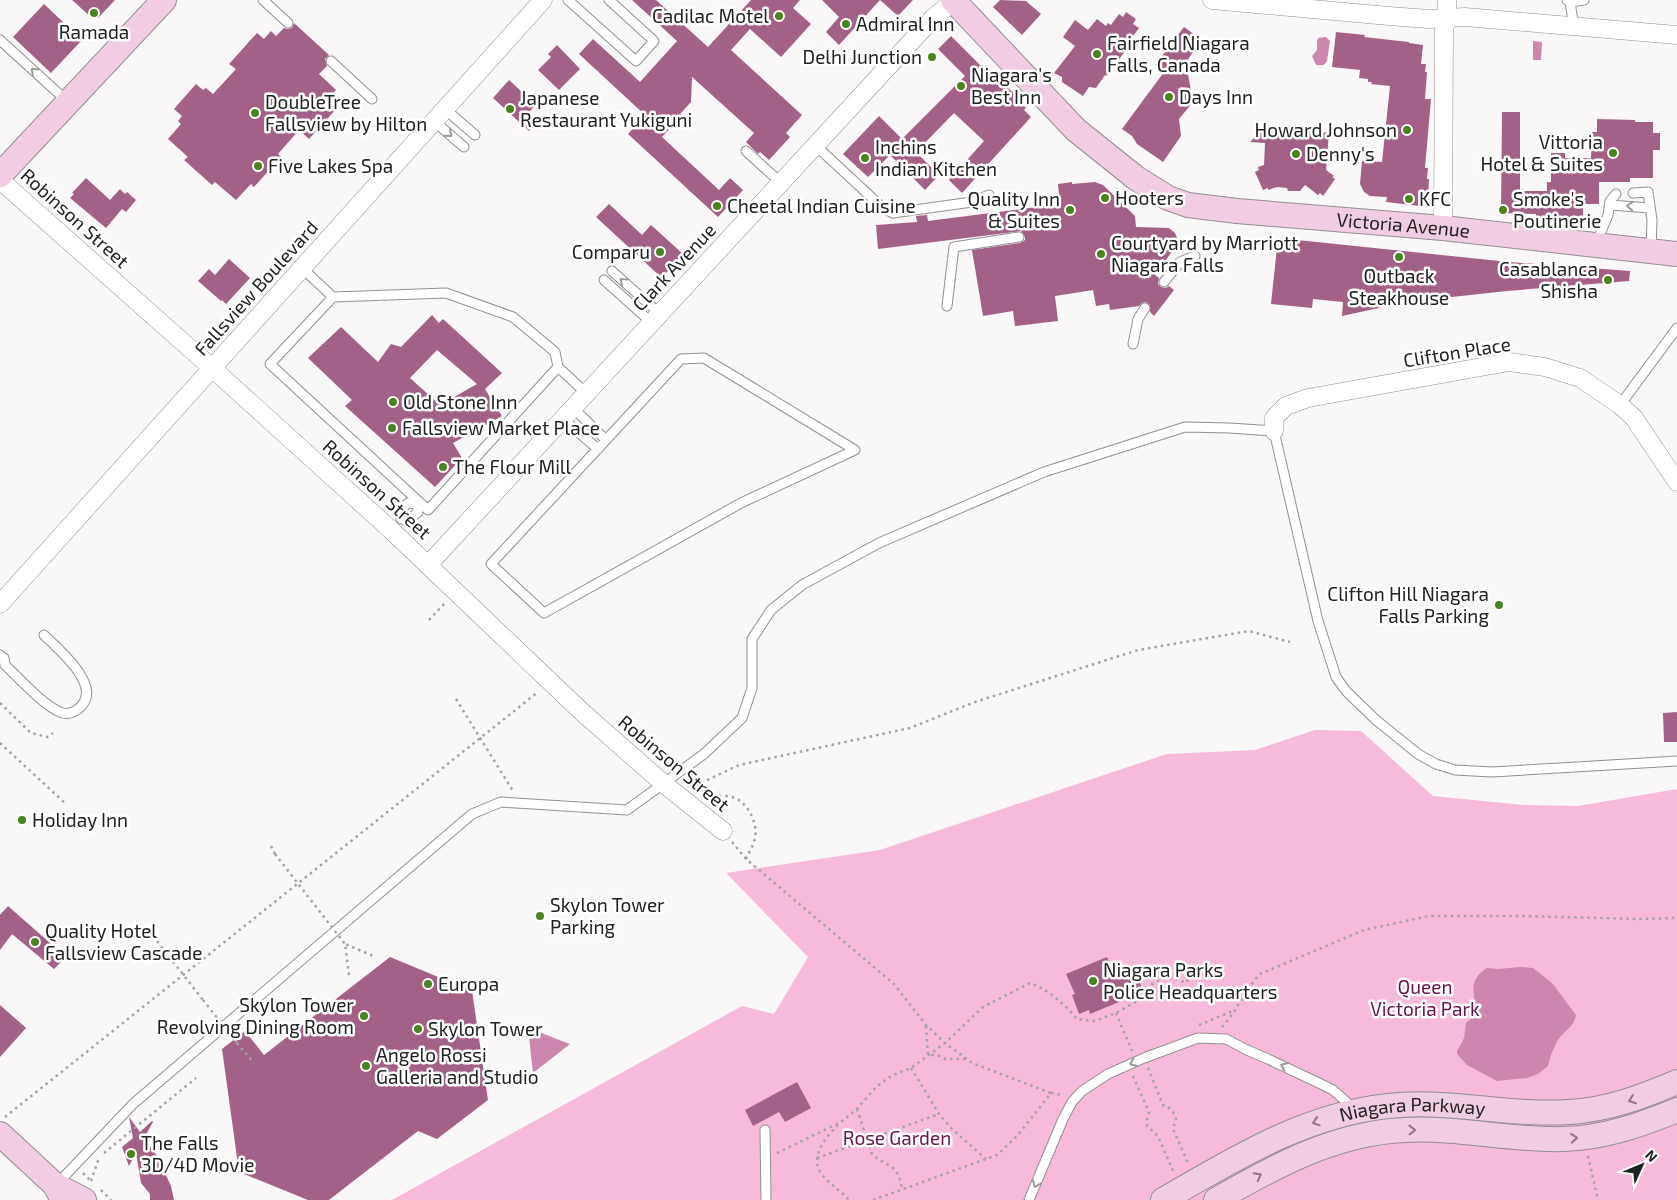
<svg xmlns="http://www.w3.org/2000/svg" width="1677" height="1200" font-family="'Exo 2',sans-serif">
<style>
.green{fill:#f8badb}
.water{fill:#cd87ae}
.building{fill:#a46187;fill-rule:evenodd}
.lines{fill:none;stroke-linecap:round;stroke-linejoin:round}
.lane-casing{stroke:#928f90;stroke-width:11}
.street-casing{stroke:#928f90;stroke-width:19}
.secondary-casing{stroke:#928f90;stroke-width:26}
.path{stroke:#a4a2a2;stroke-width:2.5;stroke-dasharray:2.5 4;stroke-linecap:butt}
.lane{stroke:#fff;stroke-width:9}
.street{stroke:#fff;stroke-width:18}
.secondary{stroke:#f1cde3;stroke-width:24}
.path-bridge{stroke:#a4a2a2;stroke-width:2.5;stroke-dasharray:2.5 4;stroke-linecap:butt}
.oneway{stroke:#9c9b9b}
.oneway2{stroke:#8a7782}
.poi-dot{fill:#498420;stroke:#fff;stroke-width:2}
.labels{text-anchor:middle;stroke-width:5;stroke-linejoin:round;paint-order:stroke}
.poi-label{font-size:19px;fill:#222121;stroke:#fff;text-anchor:start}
.street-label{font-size:19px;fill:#222121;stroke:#fff}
.park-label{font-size:19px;fill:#67144b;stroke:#fff}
</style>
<rect width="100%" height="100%" fill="#faf7f8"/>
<path class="green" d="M1315 730 1361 731 1433 796 1523 805 1578 806 1677 789V1200H392L742 1006 774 1014 808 957 726 873 880 850 1167 754 1255 750Z"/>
<path class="water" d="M1318 38 1326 37 1330 41 1327 61 1324 65H1316L1312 56 1317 50V41Z
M1533 41 1542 42 1541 60H1533Z
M1520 967 1533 968 1552 983 1576 1015C1574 1028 1565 1029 1558 1040 1553 1048 1550 1057 1548 1066L1538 1074 1527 1078 1497 1081 1467 1065 1457 1054V1051L1464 1038 1466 1023 1475 1015C1477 995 1465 982 1487 968L1498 969Z
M528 1028 570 1044 533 1073Z"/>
<path class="building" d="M72 0H115L98 18H92Z
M632 0H656L708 47 751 0H800L793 8 811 24 781 57 750 29 731 50 802 115 786 133 790 137 769 160 760 152 758 154 746 142 754 133 692 77 691 102 680 114 682 115 662 137 719 190 730 178 743 190 718 217 628 134 645 115 579 54 593 39 640 82 677 41Z
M822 0H913L898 16 880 0 839 45 826 32 839 17Z
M1000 0 1026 1 1041 14 1022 35 993 7Z
M44 4 82 40 51 73 13 37Z
M1126 12 1136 19 1133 24 1139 28 1128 43 1130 45 1106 76 1105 75 1096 88 1089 87 1083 96 1062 82V77L1054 73 1075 46 1063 37 1075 20 1088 30 1097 19 1106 26 1108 23 1111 25 1119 14 1123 17Z
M294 23 329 55 325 59 327 66 319 74 336 90 328 99 338 107 309 139 299 130 278 154 281 157 254 187 251 184 236 200 215 182 212 185 184 160 188 157 168 139 181 124 178 121 182 116 174 109 196 84 203 90 206 88 213 94 236 69 229 64 257 33 264 39 271 31 276 36 284 28 287 29 292 28Z
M1184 27 1195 35 1196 48 1181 69 1188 74 1193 102 1179 119 1181 136 1163 162 1137 144 1132 136 1122 129 1164 72 1155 65Z
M1336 32 1365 35 1364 37 1409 42V43L1423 45 1421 64H1426L1425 72H1427L1425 99H1431L1425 168H1428L1427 179H1429L1428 199 1420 206 1386 202 1387 197 1370 196 1364 192 1360 184 1362 161 1382 162 1390 86 1371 84 1372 82H1368V79L1359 78 1360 70 1332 67Z
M951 36 993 78 995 76 1020 99 1018 101 1026 108 1024 110 1031 117 962 193 949 180 984 141 954 113 916 152 939 175 925 190 890 155 868 177 843 154 879 116 902 139 965 76 938 49Z
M557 45 580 69 559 90 538 70 551 57 548 54Z
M509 80 536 105 528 113 538 121 529 131 493 98Z
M1502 112H1520V191H1547V182H1551V153H1565V158H1591L1592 132H1597V119L1635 120V122H1653V133H1660V150H1653V178H1630V182H1599V204H1583V222H1564L1565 219 1536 218V214L1501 213Z
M1268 128 1329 133 1326 170 1334 176 1332 177 1335 179 1323 196 1320 193 1318 195 1305 185 1300 191H1288L1287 188 1277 187 1268 190V188L1263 190 1255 172 1259 170 1258 167 1264 165 1265 143 1250 142 1261 131H1268Z
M86 178 110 200 120 189 125 194 127 192 136 200 126 212 122 209 106 228 70 198 74 194 72 193Z
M1072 182V184L1095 182 1103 185 1135 216 1136 227 1169 228 1175 233 1177 238 1176 246 1155 275 1159 278 1158 284 1161 287 1166 288 1169 286 1174 290 1154 316 1150 312V305L1146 302 1142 303 1139 306 1110 310 1109 304 1096 306 1093 290 1055 296 1058 321 1015 326 1013 311 983 316 972 250 1020 243 1025 240V237L1021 231 878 249 876 225 917 222 916 216 927 215 928 221 1052 205 1050 196 1059 195 1058 184Z
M609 204 642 235 651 225 683 254 662 278 596 217Z
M1278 238 1509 262 1630 271 1629 281 1507 291 1406 302 1342 316 1343 302 1313 299 1312 308 1271 304Z
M229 259 250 278 226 304 222 300 221 301 198 281 209 269 215 275Z
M432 315 439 323 443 319 502 373 485 389 502 416 453 443 462 458 435 487 345 406 352 400 308 358 341 327 378 362 391 344 401 347ZM437 350 477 384 440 405 410 378Z
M1677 712V742H1664L1663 713Z
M8 906 66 957 54 969 12 934 0 950V915Z
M390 957 472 991 488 1100 437 1139 418 1131 329 1200H308L239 1172 222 1049 245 1031 264 1055Z
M1107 957 1112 969 1114 968 1117 975 1133 968 1142 988 1132 992 1133 996 1090 1014 1089 1010 1079 1014 1072 995 1075 994 1066 974Z
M0 1005 26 1028 0 1057Z
M797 1082 811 1108 785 1122 779 1112 753 1126 745 1110Z
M129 1117 140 1132 152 1121 153 1122 144 1138 157 1156 171 1186 174 1200H150V1194L141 1183 136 1153 129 1166 122 1147 133 1138Z"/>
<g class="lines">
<g class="lane-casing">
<path id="lane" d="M263 0 288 23
M568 0 636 61 654 41 609 0
M1567 0 1570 2 1574 27
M1570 2 1584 0
M0 40 68 102
M331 61 372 99
M445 109 475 135
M434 121 464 147
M815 145 883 208 893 213 972 202 989 195
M746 151 781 183
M1633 193 1648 192 1652 220 1651 251
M1610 205 1650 208
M1596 244 1608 215 1610 201 1616 194
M302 268 333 297
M612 271 660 314
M604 280 652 323
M1164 282 1180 262 1195 256
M446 293 513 317 555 352 558 367 428 510 270 364 333 297Z
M947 306 954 247 1019 237
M1133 344 1138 319 1145 308
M704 358 855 450 741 503 544 613 491 564 681 359Z
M558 367 586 393
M1620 405 1677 328
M573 408 606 440
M563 419 598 449
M401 519 399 511 408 503 417 504
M401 519 408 521 418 512 417 504
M0 655 4 658 5 665C19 678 43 705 60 712 67 715 73 713 78 709 106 688 58 649 44 635
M765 1130 766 1200
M57 1184 133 1104 472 814 501 802 627 810 704 754 742 718 752 688V639L771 610 802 585 879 543 1044 472 1185 427 1229 428 1274 431 1318 621 1336 677 1346 691 1376 720 1418 754 1436 764 1455 770 1492 772 1677 761
M1029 1200 1063 1119 1072 1102 1082 1091 1108 1074 1144 1058 1198 1038 1226 1039 1247 1050 1268 1059 1323 1085 1333 1090 1350 1105 1351 1112"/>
</g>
<g class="street-casing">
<path id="street" d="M1212 0 1389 16 1429 19 1465 17 1677 35
M0 180 212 368 391 530 582 712 664 784 723 831
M1443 228 1444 30 1447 17V0
M1274 431V418L1286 406 1308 398 1509 362 1545 367 1580 378 1620 405 1634 418 1677 482
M428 565 933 18 955 0
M0 604 543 0"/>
</g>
<g class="secondary-casing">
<g id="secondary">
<path id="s1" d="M953 0 1076 130 1136 178 1168 198 1188 205 1237 211 1443 228 1677 254"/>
<path d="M0 175 164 0"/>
<path d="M0 1134 55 1185 63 1200"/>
<path d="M55 1185 84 1200"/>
<path id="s2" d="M1163 1200C1234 1159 1304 1115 1388 1106 1448 1099 1508 1116 1569 1112 1607 1110 1642 1097 1677 1082"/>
<path d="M1216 1200C1275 1166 1335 1133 1405 1130 1459 1127 1511 1141 1564 1139 1603 1138 1641 1125 1677 1110"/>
</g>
</g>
<path class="path" d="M429 620 445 603
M456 699 513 791
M0 703 31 733 47 737 53 733
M0 743 66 804
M688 783 703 782 739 765 910 728 975 702 1138 650 1249 631 1290 642
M698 783C705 800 721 793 735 798 748 803 758 824 755 837 754 845 749 852 746 859
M732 842 746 859 894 984 926 1025 945 1043 983 1007 1030 983C1048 989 1065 1005 1077 1019L1095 1021 1116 1013 1141 999 1149 986 1163 978H1174L1186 983 1189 978
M271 846 275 854
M153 936 203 1000
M349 975 345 944 376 957
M1116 1013 1132 1051
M1199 1025 1235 1010
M926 1026 928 1055H937L946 1059H965
M1222 1027C1237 1011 1245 990 1260 974L1364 930 1429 916H1521L1639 919 1677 918
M237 1043 254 1063
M911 1068 939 1114 952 1129 986 1159
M1148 1068 1163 1105 1168 1107 1173 1112 1176 1119 1173 1129 1188 1163
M1133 1076 1149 1112 1147 1119V1126L1158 1136 1174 1173
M1051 1093 1062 1095
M857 1109 872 1154C879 1162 892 1164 897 1173 900 1178 901 1184 902 1189
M5 1117 538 692
M838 1125C825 1138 808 1158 823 1176 831 1185 841 1191 849 1200
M104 1153 196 1078
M777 1153 841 1122 857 1109 876 1087 891 1076 911 1068 945 1043 972 1063 1051 1093 1018 1135 997 1155 873 1200
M1588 1156 1598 1200
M817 1158 939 1114
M83 1173 92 1182
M91 1181 99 1158
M101 1190 111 1200"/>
<use href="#lane" class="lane"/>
<use href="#street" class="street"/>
<use href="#secondary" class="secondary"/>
<path class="path-bridge" d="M275 854 345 944
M203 1000 237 1043"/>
</g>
<defs><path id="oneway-chevron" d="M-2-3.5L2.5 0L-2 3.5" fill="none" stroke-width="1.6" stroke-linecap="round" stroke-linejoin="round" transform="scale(1.25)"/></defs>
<g class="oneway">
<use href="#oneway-chevron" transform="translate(34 71) rotate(-137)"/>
<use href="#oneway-chevron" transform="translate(449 134) rotate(41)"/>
<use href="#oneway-chevron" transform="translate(1630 206) rotate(-176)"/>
<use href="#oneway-chevron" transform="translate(623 281) rotate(-138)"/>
<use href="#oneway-chevron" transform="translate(1133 1063) rotate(155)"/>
<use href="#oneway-chevron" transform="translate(1284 1066) rotate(-155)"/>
<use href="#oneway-chevron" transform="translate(1036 1184) rotate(113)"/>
</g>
<g class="oneway2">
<use href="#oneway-chevron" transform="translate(1632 1100) rotate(160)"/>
<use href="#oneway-chevron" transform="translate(1316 1122) rotate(162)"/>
<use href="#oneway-chevron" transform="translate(1412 1130) rotate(-1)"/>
<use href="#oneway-chevron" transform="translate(1574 1138) rotate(-5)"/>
<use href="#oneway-chevron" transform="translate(1258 1176) rotate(-27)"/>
</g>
<g class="poi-dot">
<circle cx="94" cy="13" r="5"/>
<circle cx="779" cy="16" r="5"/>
<circle cx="846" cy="24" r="5"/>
<circle cx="1097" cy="54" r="5"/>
<circle cx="932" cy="57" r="5"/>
<circle cx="961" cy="86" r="5"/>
<circle cx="1169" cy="97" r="5"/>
<circle cx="510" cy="109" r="5"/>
<circle cx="255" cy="113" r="5"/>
<circle cx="1407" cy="130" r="5"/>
<circle cx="1613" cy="153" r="5"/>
<circle cx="1296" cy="154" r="5"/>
<circle cx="865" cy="158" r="5"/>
<circle cx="258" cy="166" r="5"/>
<circle cx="1105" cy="198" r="5"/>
<circle cx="1409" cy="199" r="5"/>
<circle cx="717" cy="206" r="5"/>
<circle cx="1070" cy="210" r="5"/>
<circle cx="1503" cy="210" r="5"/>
<circle cx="660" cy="252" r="5"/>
<circle cx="1101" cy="254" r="5"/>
<circle cx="1399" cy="257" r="5"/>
<circle cx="1608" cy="280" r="5"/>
<circle cx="393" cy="402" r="5"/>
<circle cx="392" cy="428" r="5"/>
<circle cx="443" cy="467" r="5"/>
<circle cx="1499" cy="605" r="5"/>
<circle cx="22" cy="820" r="5"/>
<circle cx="540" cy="916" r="5"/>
<circle cx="35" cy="942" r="5"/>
<circle cx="1093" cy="981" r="5"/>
<circle cx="428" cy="984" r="5"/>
<circle cx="364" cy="1016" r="5"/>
<circle cx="418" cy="1029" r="5"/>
<circle cx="366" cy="1066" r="5"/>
<circle cx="131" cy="1154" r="5"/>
</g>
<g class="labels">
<g class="poi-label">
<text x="769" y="23" text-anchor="end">Cadilac Motel</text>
<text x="856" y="31">Admiral Inn</text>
<text x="94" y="39" text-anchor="middle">Ramada</text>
<text x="1107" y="50">Fairfield Niagara<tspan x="1107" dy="22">Falls, Canada</tspan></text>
<text x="922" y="64" text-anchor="end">Delhi Junction</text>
<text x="971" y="82">Niagara's<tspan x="971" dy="22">Best Inn</tspan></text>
<text x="1179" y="104">Days Inn</text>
<text x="520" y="105">Japanese<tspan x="520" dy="22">Restaurant Yukiguni</tspan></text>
<text x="265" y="109">DoubleTree<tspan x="265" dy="22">Fallsview by Hilton</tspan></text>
<text x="1397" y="137" text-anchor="end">Howard Johnson</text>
<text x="1603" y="149" text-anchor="end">Vittoria<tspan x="1603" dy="22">Hotel &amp; Suites</tspan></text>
<text x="875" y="154">Inchins<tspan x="875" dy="22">Indian Kitchen</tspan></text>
<text x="1306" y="161">Denny's</text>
<text x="268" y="173">Five Lakes Spa</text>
<text x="1115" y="205">Hooters</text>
<text x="1060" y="206" text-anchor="end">Quality Inn<tspan x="1060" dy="22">&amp; Suites</tspan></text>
<text x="1419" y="206">KFC</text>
<text x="1513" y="206">Smoke's<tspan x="1513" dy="22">Poutinerie</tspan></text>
<text x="727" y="213">Cheetal Indian Cuisine</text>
<text x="1111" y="250">Courtyard by Marriott<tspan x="1111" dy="22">Niagara Falls</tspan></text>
<text x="650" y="259" text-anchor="end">Comparu</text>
<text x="1598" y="276" text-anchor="end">Casablanca<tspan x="1598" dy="22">Shisha</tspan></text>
<text x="1399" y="283" text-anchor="middle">Outback<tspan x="1399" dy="22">Steakhouse</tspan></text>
<text x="403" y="409">Old Stone Inn</text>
<text x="402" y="435">Fallsview Market Place</text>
<text x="453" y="474">The Flour Mill</text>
<text x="1489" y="601" text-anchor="end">Clifton Hill Niagara<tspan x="1489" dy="22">Falls Parking</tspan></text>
<text x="32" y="827">Holiday Inn</text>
<text x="550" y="912">Skylon Tower<tspan x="550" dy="22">Parking</tspan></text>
<text x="45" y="938">Quality Hotel<tspan x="45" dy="22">Fallsview Cascade</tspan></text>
<text x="1103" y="977">Niagara Parks<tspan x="1103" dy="22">Police Headquarters</tspan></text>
<text x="438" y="991">Europa</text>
<text x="354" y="1012" text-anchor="end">Skylon Tower<tspan x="354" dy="22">Revolving Dining Room</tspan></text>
<text x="428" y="1036">Skylon Tower</text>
<text x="376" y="1062">Angelo Rossi<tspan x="376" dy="22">Galleria and Studio</tspan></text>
<text x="141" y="1150">The Falls<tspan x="141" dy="22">3D/4D Movie</tspan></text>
</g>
<g class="street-label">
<text transform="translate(75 218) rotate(42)" y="7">Robinson Street</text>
<text dy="7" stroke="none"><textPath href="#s1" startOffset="531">Victoria Avenue</textPath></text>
<text transform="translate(674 267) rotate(-47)" y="7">Clark Avenue</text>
<text transform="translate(256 288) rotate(-48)" y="7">Fallsview Boulevard</text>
<text transform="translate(1457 352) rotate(-9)" y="7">Clifton Place</text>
<text transform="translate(377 489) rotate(42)" y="7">Robinson Street</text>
<text transform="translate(674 763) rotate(40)" y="7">Robinson Street</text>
<text dy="7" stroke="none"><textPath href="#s2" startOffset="270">Niagara Parkway</textPath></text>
</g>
<g class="park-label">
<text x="1425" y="994">Queen<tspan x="1425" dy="22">Victoria Park</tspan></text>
<text x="897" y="1145">Rose Garden</text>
</g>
</g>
<g transform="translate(1642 1165) rotate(46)" stroke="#ffffff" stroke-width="4" paint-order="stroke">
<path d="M0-4L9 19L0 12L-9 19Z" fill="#222121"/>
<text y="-8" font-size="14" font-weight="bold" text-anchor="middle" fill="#222121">N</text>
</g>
</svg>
